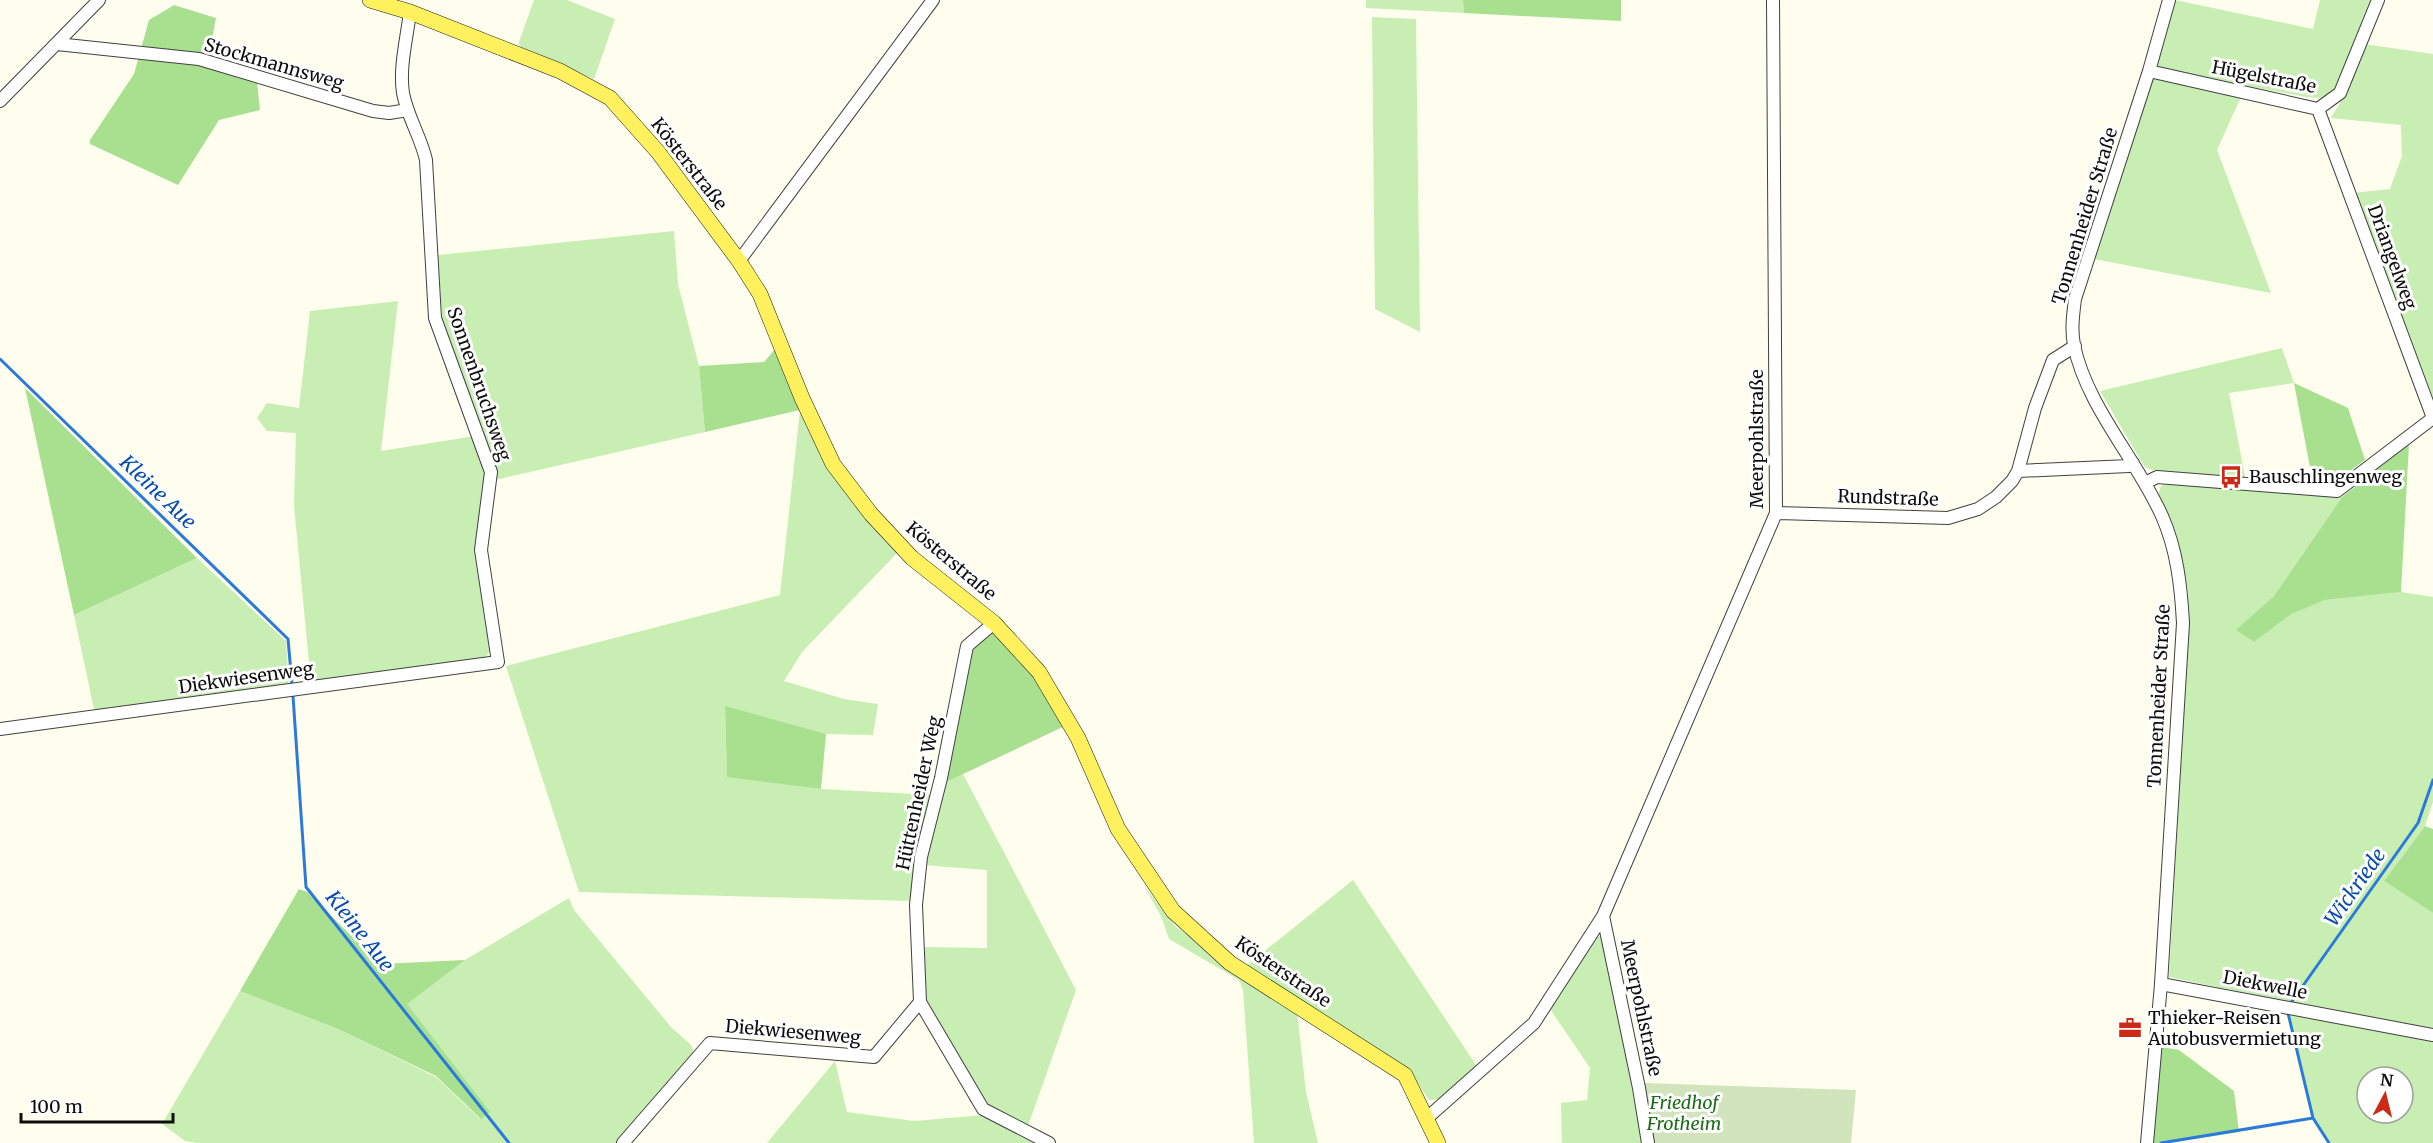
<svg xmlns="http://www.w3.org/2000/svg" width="2433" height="1143" font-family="Merriweather,serif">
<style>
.green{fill:#c8eeb3;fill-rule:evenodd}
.forest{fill:#a8e090}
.cemetery{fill:#d1e4bc}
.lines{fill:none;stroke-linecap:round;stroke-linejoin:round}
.stream{stroke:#2b7adb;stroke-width:3}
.minor-casing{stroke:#404040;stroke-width:14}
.major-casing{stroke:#1e1e1e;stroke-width:16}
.minor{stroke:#fff;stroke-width:12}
.major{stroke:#fff05e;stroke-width:15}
.labels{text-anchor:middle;stroke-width:6;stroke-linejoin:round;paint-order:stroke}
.street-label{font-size:18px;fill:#0d0d0d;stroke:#fff}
.poi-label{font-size:18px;fill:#0d0d0d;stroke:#fff;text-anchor:start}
.park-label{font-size:18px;font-style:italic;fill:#1b6c17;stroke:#fff}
.water-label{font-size:20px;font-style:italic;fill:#094cac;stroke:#fff}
</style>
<rect width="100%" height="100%" fill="#fffeee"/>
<path class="green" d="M534 0H567L615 19 594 79 521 49 519 42Z
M1366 0H1463L1464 13 1366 8Z
M2175 0 2313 29 2320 0H2374L2332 93 2322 98 2306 97 2156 69Z
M1372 17 1416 19 1420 332 1375 309Z
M2364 44 2433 54V398L2352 193 2390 189 2402 156 2401 125 2331 118 2344 96Z
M2152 78 2241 97 2217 150 2271 293 2094 259Z
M674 231 678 284 699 366 705 432 495 480 442 317 438 255Z
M398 301 381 451 475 436 486 475 477 548 493 645 485 659 311 684 294 505 296 433 267 431 257 418 267 403 299 408 310 311Z
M2282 348 2294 383 2229 393 2245 477 2152 470 2144 466 2100 391Z
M800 410 899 551 802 652 784 681 844 699 878 704 873 735 826 734 725 707 727 776 821 789 934 795 911 901 579 892 506 666 780 595Z
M2170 482 2342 497 2274 596 2237 630 2254 642 2291 613 2325 600 2401 592 2433 597V802L2425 826 2384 881 2433 913V1032L2169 977 2189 624 2188 591 2184 569 2178 543 2157 497 2161 486Z
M197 558 286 641 289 687 95 714 74 615Z
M963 774 1076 990 1028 1126 985 1107 926 1001 920 947 987 948V870L922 865 942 784Z
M1353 880 1478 1068 1442 1099 1429 1100 1409 1070 1246 966Z
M1144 886 1176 927 1297 1011 1306 1092 1318 1143H1254L1243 990 1239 980 1169 939 1161 916Z
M569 898 574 910 671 1027 691 1045 695 1054 618 1143H197L185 1141 162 1124 240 991 338 1029 436 1077 480 1119 489 1112 406 1004 465 960Z
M1603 936 1642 1143H1562L1561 1103 1587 1100 1590 1068 1550 1009 1594 937Z
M2288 1013 2433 1041V1143H2328L2312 1118ZM2367 1077H2403V1113H2367Z
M835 1061 847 1112 914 1121 984 1115 1040 1143H767Z"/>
<path class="forest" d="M1463 0H1621V21L1464 13Z
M174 5 216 18 209 56 257 82 260 110 219 120 178 185 90 144V140L134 74 149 20Z
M777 347 800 410 705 432 699 366 764 362Z
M2294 383 2348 408 2365 460 2333 483H2313Z
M25 388 197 558 74 615Z
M2409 444 2401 592 2325 600 2291 614 2254 642 2236 630 2274 596 2342 497Z
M994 626 1037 673 1067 725 942 784 969 647Z
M725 706 826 734 821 789 727 777Z
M2425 826 2433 829V913L2384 881Z
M299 889 307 892 380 964 465 960 407 1004 490 1112 481 1119 436 1076 338 1029 240 991Z
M2162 1047 2179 1050 2234 1091 2239 1132 2168 1143H2152Z"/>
<path class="cemetery" d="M1644 1083 1856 1090 1851 1143H1654Z"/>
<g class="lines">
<path class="stream" d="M0 359 288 639 292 684
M293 696 306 887 509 1143
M2290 1004 2418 823 2433 780
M2288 1013 2313 1118 2329 1143
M2161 1143 2313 1118"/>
<g class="minor-casing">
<path id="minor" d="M57 44 199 59 373 111 389 113 408 110
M2149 71 2318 109 2340 93 2378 0
M0 101 99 0
M2318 109 2433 418
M739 261 933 0
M2018 471 2035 408 2053 360 2075 346
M2145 483 2157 477 2337 491 2433 418
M1776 513 1948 518 1978 509 1996 497 2012 481 2018 471 2129 466 2133 463
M994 623 967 646 941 778 921 857 916 905 920 1002 983 1109 1049 1143
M0 729 498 662 481 550 491 472 435 318 426 160C421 137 407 116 403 93 399 68 407 37 410 12
M1603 916 1639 1088 1648 1143
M2161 984 2433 1035
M1427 1118 1534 1023 1603 916 1776 513 1773 0
M623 1143 710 1043 874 1057 920 1002
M2147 1143 2161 984 2183 623C2181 586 2177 550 2162 516 2137 460 2086 405 2074 345 2071 330 2073 315 2075 299L2149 71 2169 0"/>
</g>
<g class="major-casing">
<path id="major" d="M370 0 410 12 560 71 610 98 658 152 739 261 760 294 802 398 833 464 871 514 912 558 994 623 1039 672 1078 738 1118 829 1173 911 1230 963 1405 1075 1438 1143"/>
</g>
<use href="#minor" class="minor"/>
<use href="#major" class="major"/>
</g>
<defs>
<g id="bus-bare" transform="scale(1.8)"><path d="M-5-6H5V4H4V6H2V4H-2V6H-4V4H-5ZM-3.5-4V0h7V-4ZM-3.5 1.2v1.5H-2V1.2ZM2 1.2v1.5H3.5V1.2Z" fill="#cc2a17" stroke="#fff" stroke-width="2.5" paint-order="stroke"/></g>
<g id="office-bare" transform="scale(1.8)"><path d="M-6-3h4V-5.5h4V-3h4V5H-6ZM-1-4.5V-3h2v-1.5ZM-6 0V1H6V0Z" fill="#cc2a17" stroke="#fff" stroke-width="2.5" paint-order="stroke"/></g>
</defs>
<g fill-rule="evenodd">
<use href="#bus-bare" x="2231" y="477"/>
<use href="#office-bare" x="2130" y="1028"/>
</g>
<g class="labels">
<g class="street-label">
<text transform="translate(274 64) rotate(16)" y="6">Stockmannsweg</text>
<text transform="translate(2264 77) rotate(11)" y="6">Hügelstraße</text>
<text transform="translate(689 164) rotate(52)" y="6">Kösterstraße</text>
<text transform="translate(2085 216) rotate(-73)" y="6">Tonnenheider Straße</text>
<text transform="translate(2392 257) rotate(70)" y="6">Driangelweg</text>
<text transform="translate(479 384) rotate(71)" y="6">Sonnenbruchsweg</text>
<text transform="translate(1757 439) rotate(-90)" y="6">Meerpohlstraße</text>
<text transform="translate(1888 498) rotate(2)" y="6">Rundstraße</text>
<text transform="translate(951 561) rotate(40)" y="6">Kösterstraße</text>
<text transform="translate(246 678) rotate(-8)" y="6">Diekwiesenweg</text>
<text transform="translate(2159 696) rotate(-87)" y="6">Tonnenheider Straße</text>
<text transform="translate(919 793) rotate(-78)" y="6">Hüttenheider Weg</text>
<text transform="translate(1283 972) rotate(34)" y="6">Kösterstraße</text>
<text transform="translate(2265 985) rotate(11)" y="6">Diekwelle</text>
<text transform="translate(1641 1008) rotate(78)" y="6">Meerpohlstraße</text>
<text transform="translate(793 1032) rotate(5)" y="6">Diekwiesenweg</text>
</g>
<g class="poi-label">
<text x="2249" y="483">Bauschlingenweg</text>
<text x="2148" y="1024">Thieker-Reisen<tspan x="2148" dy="21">Autobusvermietung</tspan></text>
</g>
<g class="park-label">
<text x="1684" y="1109">Friedhof<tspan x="1684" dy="21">Frotheim</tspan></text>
</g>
<g class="water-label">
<text transform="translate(158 492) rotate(44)" y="7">Kleine Aue</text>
<text transform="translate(2355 887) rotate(-55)" y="7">Wickriede</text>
<text transform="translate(360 931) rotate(52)" y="7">Kleine Aue</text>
</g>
</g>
<g transform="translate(2385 1095) rotate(7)"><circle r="28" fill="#ffffff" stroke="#9e9e9e" stroke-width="1.5"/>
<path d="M0-4.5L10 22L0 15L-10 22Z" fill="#cc2a17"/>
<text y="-9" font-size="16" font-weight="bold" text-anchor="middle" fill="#0d0d0d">N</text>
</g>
<path d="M21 1113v9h152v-9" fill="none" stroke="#0d0d0d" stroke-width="3"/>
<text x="30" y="1113" font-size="18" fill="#0d0d0d" stroke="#ffffff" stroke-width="4.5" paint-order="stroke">100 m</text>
</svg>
